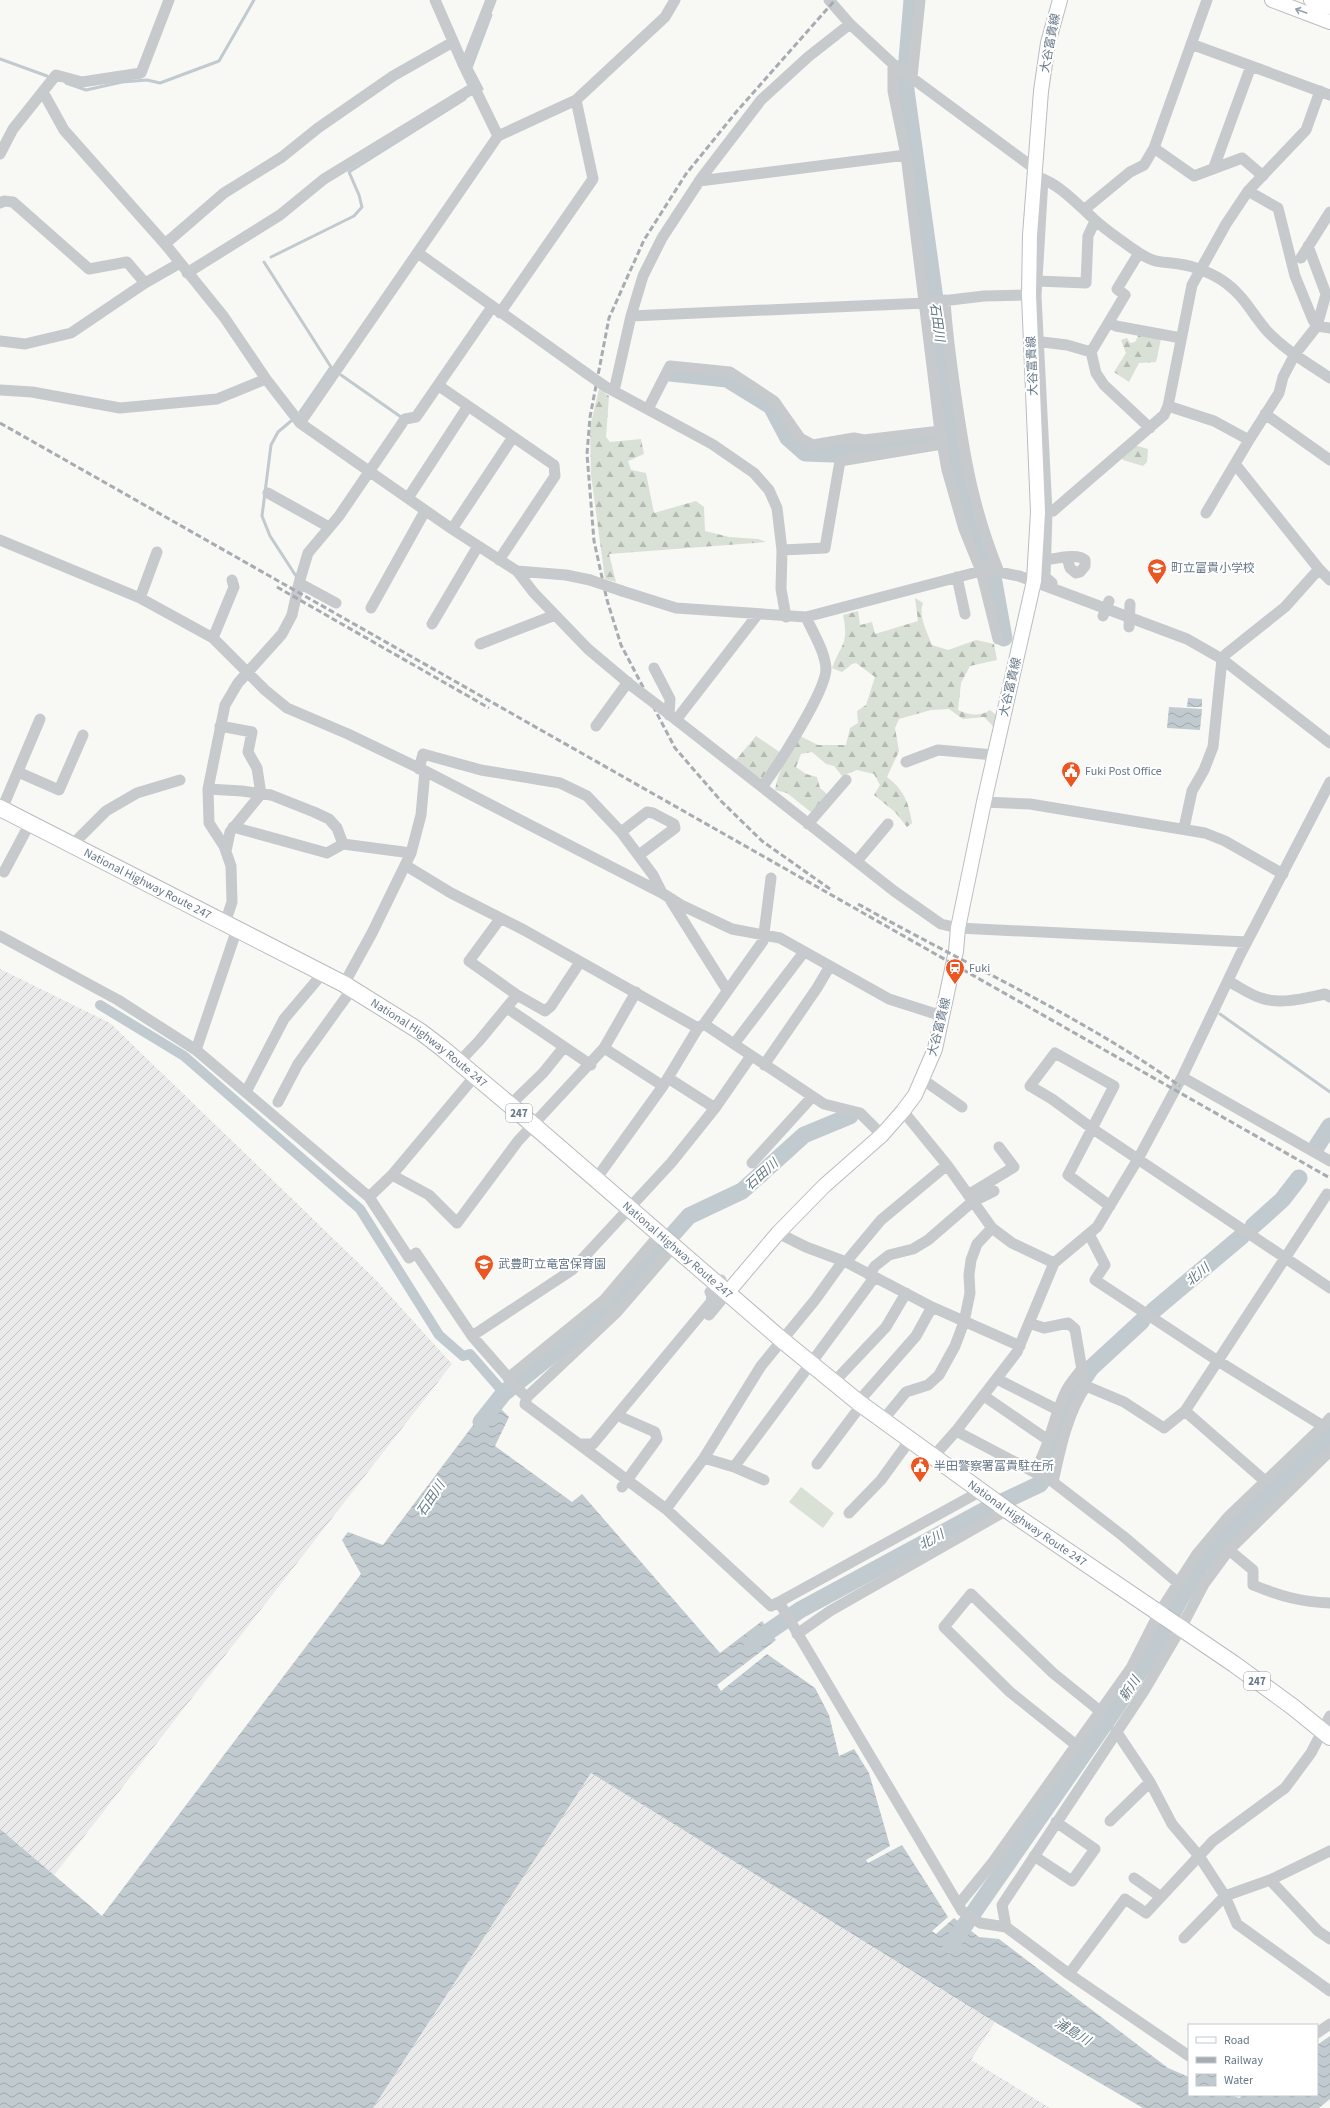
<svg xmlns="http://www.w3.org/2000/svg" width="1330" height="2108" font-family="'Source Sans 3','Noto Sans JP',sans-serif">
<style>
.industrial{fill:url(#industrial-furrows)}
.forest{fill:url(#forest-firs)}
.green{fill:#d9e0d6}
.water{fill:url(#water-waves)}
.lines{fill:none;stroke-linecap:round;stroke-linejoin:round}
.stream{stroke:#c0cacf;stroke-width:3}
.canal{stroke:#c0cacf;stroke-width:10}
.river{stroke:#c0cacf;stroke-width:17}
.major-casing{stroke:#b9bdc1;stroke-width:16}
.highway-casing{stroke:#b8bcbf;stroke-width:18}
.minor{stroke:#c6cacd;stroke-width:11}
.major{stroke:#fff;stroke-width:14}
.highway{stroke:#fff;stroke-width:16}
.rail{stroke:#a6acb2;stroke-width:3;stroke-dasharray:6 3;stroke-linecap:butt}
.minor-bridge{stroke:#c6cacd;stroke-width:11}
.oneway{stroke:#94a0ac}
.labels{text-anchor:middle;stroke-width:4;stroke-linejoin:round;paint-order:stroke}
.shield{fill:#fff;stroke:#94a0ac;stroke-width:1}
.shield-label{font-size:11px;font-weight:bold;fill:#667888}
.street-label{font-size:12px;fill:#667888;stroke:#fff}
.poi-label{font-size:12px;fill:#667888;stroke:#fff;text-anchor:start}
.water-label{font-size:13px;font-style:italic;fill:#627983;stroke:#fff}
</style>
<defs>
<pattern id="industrial-furrows" width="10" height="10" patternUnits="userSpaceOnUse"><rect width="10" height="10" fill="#e9eae9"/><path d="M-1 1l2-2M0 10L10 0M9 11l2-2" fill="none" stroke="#c1c2c3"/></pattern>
<pattern id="forest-firs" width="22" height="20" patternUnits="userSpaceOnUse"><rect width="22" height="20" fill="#d9e0d6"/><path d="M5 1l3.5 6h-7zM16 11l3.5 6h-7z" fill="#b4bab3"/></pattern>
<pattern id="water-waves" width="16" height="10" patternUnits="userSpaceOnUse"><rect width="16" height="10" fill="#c0cacf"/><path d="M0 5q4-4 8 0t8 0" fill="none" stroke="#a0a9ae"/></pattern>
</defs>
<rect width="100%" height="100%" fill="#f8f8f5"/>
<path class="industrial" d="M0 969 110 1023 375 1279 452 1364 54 1875 0 1829Z
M591 1773 995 2022 971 2060 1050 2108H373Z"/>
<path class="forest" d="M1139 334 1161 339 1156 362 1139 363 1129 382 1114 372 1126 353 1121 340 1127 338 1130 343 1135 342Z
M599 389 609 396 606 437 610 442 641 439 644 454 628 461 631 470 646 473 654 513 696 501 704 507 705 531 729 537 758 539 766 542 609 554 616 582 605 579 591 475 590 427Z
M1134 445 1148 449 1147 462 1143 466 1123 460 1121 455Z
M915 598 923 603C918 616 927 632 932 645L948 650 976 640 994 644 997 660 970 666 961 683 958 710C968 715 980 717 990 710L996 715 993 726 984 717 963 719 949 709 931 710 899 719 895 728 899 751 887 777C904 790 909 803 912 823L907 827 895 812 874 795 880 785 874 774 857 770 842 776 834 766 826 764 812 752 801 754 796 767 806 774 817 777 820 788 829 796 812 813 787 793 775 790C778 771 789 753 798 735L818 745H846L850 728 858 723 857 711 866 705 875 677 856 663 852 664 842 672 832 668C842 642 849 644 843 615L858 611 860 625 872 622 875 634 918 621Z
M756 736 781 753 762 783 735 761Z"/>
<path class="green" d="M801 1487 834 1513 823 1528 789 1502Z"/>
<path class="water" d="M1188 698 1202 699V707H1187Z
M1169 707 1202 709 1200 730 1167 728Z
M492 1400 509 1417 495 1446 572 1502 582 1494 720 1653 762 1621 776 1640 717 1685 721 1691 767 1654 815 1688 829 1715 839 1756 854 1749 869 1773 890 1846 866 1860 868 1863 902 1845 948 1917 932 1931 936 1934 954 1918 979 1937 999 1939 1168 2068 1189 2077V2095H1232L1239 2098 1243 2095H1317V2045L1330 2036V2099L1319 2108H1143L995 2022 591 1773 373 2108H0V1829L102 1916 361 1574 342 1540 348 1532 383 1545Z"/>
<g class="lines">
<path class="stream" d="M0 59 47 76
M66 83 86 90 122 82 147 80 160 83 219 61 254 0
M482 89 471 68 491 15
M271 257 354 216 362 207 359 195 349 172 465 99
M264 262 331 367 300 412
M341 375 401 417
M291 421 278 432 271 445 262 516 270 536 296 576
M1220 1014 1330 1092"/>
<path class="canal" d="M100 1005 184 1056 360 1209 439 1335 463 1356 470 1354 504 1393"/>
<path class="river" d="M912 0 905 83 954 436 966 497 994 582 1004 638
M670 373 727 379 771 406 788 438 805 453 833 454 936 438
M1317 1146 1330 1126
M1253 1226 1282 1200 1299 1178
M674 1233 689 1216 742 1191 804 1135 850 1116
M612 1302 660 1250
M1153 1311 1242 1236
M481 1422 504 1393 575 1336 607 1307
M752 1643 800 1610 985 1510 1040 1484 1047 1474 1070 1399 1091 1368 1142 1321
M951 1945 1115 1709 1154 1649 1179 1601 1200 1566 1254 1507 1330 1434"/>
<g class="major-casing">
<path id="major" d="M1272 0 1330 22
M1311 0 1330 7
M728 1292 778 1233 824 1186 882 1135 903 1111 915 1095 935 1049 956 951 958 928 984 802 1034 581 1038 512 1029 295 1030 235 1041 91 1048 43 1060 0"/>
</g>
<g class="highway-casing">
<g id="highway">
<path id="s1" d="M0 808 344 984 421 1032 442 1048 510 1105 782 1340 858 1402 1007 1510 1234 1664 1293 1707 1330 1737"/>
</g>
</g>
<path class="minor" d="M435 0 463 64 498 136
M829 0 850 24 893 64
M1191 44 1330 95
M463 64 467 61 491 0
M912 77 920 0
M43 92 64 130 165 244 224 317 266 379 300 423 452 529 517 571 534 593 588 649 632 686
M1154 148 1194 176 1242 158 1263 176
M0 154 13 129 56 75 82 82 141 73 169 0
M1214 167 1251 66
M1038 177C1061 185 1078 205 1095 220 1108 232 1125 243 1139 253 1157 264 1159 261 1179 264 1194 266 1214 274 1226 283 1244 296 1253 315 1267 331 1285 350 1309 364 1330 378
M1043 179 1036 296 1047 512 1045 577 1052 583 1051 588
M699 181 906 155
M1248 191 1278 208 1295 276 1313 320 1317 326 1330 328
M0 203 4 201 13 202 89 269 127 262 145 283
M1085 209 1130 172 1144 165 1154 148 1207 0
M165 244 224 193 282 157 318 128 393 76 453 42
M418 253 586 373
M1139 253 1117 289 1125 295 1091 352 1096 373 1104 385 1150 428
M1301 258 1330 212
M187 273 280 215 324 179 475 87
M1037 281 1086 283 1088 236 1095 221
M945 300C947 335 952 369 957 403 966 465 975 513 999 572
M500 313 593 179 576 100
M631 316 643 276 662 238 702 177 761 100 808 57 850 24
M1110 323 1116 326 1181 338
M0 341 25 344 71 333 145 283 180 263
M1034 341 1067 345 1091 352
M439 386 554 465 555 476 499 560
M608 388 712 444 754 473 769 490 777 508 782 550 781 589 786 617
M0 390 32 392 120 408 217 399 266 379
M614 391 631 316 925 303 984 296 1029 295
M1168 406 1214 421 1249 440
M648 409 670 366 730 372 774 401 800 438 813 445 854 438 864 440 940 431
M1265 414 1330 460
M300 423 498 136 576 100 665 17 675 0
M1235 464 1319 569 1330 580
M268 493 329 527
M408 498 468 406
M1038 512 1053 511 1164 415 1168 406 1192 285 1226 224 1248 191 1306 130 1320 91
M1206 513 1249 440 1279 393 1283 377 1295 354 1317 326 1326 294 1308 246
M452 529 513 437
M0 540 140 598 213 638 265 690 287 708 348 734 425 771 662 893 681 905 732 929 780 938 889 999 942 1016
M782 550 825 548 840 461 942 444
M1039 561C1051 560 1077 552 1085 560V566L1080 572 1076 573 1070 568 1067 558
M517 571 566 575 590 580
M957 577 965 614
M299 583 336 603
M622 591 676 608 806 617 981 571 999 572 1019 576 1187 639 1222 659 1330 743
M140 598 157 552
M371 608 425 511
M806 617C813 633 825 651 826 669 826 691 777 767 762 787L894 891 941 924 958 928 1247 942
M432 624 478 546
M213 638 234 587 232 580
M998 639 981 571 964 529 947 470 940 431 906 155 893 91V64L1035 169
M480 644 555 615
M654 668 670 699 669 715
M661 708 762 787
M676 720 758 614
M220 726 252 732 248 752 257 768 261 794 230 832 226 851
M596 726 628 682
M906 762 938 750 994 755
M419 769 423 754 481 770 560 783 587 796 621 832 653 875 662 893
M18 772 59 790 83 735
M208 789 242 791 271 795 314 812 329 819 337 828 343 844 411 853
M984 802 1030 804 1205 833 1225 841 1283 874
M2 809 40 719
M808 824 846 780
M233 827 327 853 343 844
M1184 828 1192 791 1204 770 1213 747 1222 659 1226 654 1285 607 1319 569
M621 832 647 812 653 813 674 824 675 828 639 855
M72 845 106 811 137 793 180 780
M857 861 888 824
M405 865 451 893 524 930 698 1028
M4 872 30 823
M671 901 727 990
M500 919 469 961 517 995
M225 923 232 902 231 866 224 846 209 823 208 789 225 705 238 683 282 634 292 615 299 583 308 553 339 516 405 419 416 417 492 307
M0 936 118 1000 196 1050 369 1197 409 1258 416 1253 472 1336 572 1270 671 1163 715 1108 751 1056
M1228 981C1238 986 1250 995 1261 998 1281 1005 1305 998 1325 994L1330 997
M344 984 372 933 411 853 421 815 425 771
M507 1008 591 1065
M704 1024 824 1104 860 1113 882 1135
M734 1044 804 952
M604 1048 663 1086
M196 1050 237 929
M459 1062 479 1041 517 995 545 1011 551 1006 580 962
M764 1065 817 988 830 966
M475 1076 392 1175 429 1195 457 1223 518 1141 604 1048 636 992
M1182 1077 1330 1161
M668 1078 715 1108
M922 1079 962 1107
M246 1092 284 1019 323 973
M278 1102 298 1064 352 989
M510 1105 543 1073 564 1047
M903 1111 947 1165 992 1228 1012 1243 1054 1263
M752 1163 812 1097
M596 1179 663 1086 698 1028 704 1024 763 941 771 878
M968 1195 1014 1167 999 1147
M369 1197 392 1175
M1110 1206 1068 1175 1114 1086 1055 1053 1030 1086 1052 1099 1093 1129 1330 1288
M778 1233 806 1247 846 1262 932 1307 1020 1346
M1089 1234 1105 1265 1095 1280 1218 1361 1323 1426
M846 1262 881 1220 947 1165
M869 1275 875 1266 889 1255 913 1249 928 1240 972 1202 994 1191
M604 1300 617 1312 527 1397 525 1404 666 1509 771 1606 779 1602 962 1911 980 1923 1006 1927 1069 1974 1189 2056
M617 1312 674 1246
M709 1315 728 1292
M1029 1323 1044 1328 1068 1323 1075 1329 1083 1376
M472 1336 522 1393 527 1397
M508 1378 604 1300 660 1234
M997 1379 1058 1410
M834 1382 886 1327 906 1293
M1086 1386 1124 1402 1164 1428 1185 1411 1327 1194
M984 1396 1048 1440
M858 1402 916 1336 932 1307
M1185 1411 1265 1481
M883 1420 906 1392 928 1385 939 1375 955 1346 964 1322 970 1293 969 1275 971 1260 977 1244 992 1228
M956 1431 1053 1482 1123 1536 1177 1582
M579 1444H593L711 1302 712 1296 710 1292 721 1280
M933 1457 956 1431 1017 1352 1054 1263 1097 1227 1138 1159 1182 1077 1240 955 1330 782
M704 1458 734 1467 764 1480
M817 1464 862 1404
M734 1467 874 1278
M1034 1472C1050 1447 1053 1417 1066 1391 1070 1383 1076 1377 1081 1370
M1053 1482C1060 1450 1067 1414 1086 1386
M622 1487 657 1439 655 1432 623 1418
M666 1509 704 1458 761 1366 815 1300 843 1261
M849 1513 881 1480 910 1440
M1229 1550 1253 1570V1585C1280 1596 1301 1602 1330 1603
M779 1602 981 1491
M797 1634 830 1611 1007 1510
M1116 1731 1150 1782 1172 1824 1199 1856 1225 1896 1237 1924 1330 1991
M1076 1745 1010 1692 944 1627 971 1594 1053 1673 1100 1711
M1110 1821 1150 1782
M1034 1856 1072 1881 1095 1849 1056 1822
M1134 1878 1161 1897
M1270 1880 1330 1851
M959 1904 993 1862 1131 1668 1159 1613 1197 1554 1228 1517 1323 1426 1330 1418
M1006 1927 1002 1905 1144 1691 1181 1628 1204 1584 1229 1550 1330 1451
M1184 1938 1225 1896 1270 1880 1318 1931 1330 1939
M1069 1974 1125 1899 1146 1913 1213 1841 1285 1788 1311 1753 1330 1716
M1317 2033 1330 2024"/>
<use href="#major" class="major"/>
<use href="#highway" class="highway"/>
<path class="rail" d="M0 423 1330 1178
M277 587 489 708
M830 889 762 841 721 801 675 748 621 645 607 600 594 541 587 454 590 417 609 318 644 240 686 174 737 111 835 0
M858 904C965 964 1079 1015 1180 1086"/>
<path class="minor-bridge" d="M586 373 606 387
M590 580 622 591
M1103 616 1109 601
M1129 627 1130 604
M632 686 661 708"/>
</g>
<defs><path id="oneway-shaft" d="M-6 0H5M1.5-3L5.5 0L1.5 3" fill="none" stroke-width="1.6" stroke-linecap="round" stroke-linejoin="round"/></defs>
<use class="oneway" href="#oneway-shaft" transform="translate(1301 11) rotate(-160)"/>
<defs>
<g id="school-pin" transform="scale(1)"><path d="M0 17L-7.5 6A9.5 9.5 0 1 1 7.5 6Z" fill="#ea5723" stroke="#fff"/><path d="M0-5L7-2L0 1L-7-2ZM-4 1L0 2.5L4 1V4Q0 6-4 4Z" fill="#fff"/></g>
<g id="civic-pin" transform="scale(1)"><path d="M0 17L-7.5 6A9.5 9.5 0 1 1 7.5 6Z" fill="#ea5723" stroke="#fff"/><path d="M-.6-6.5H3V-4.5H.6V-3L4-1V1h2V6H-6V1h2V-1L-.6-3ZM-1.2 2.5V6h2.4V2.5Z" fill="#fff"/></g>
<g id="station-pin" transform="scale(1)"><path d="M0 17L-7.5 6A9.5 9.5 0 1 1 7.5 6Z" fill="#ea5723" stroke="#fff"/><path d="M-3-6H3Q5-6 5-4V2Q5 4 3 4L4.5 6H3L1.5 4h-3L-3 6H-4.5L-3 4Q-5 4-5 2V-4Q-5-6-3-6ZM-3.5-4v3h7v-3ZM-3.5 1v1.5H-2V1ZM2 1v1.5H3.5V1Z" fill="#fff"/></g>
</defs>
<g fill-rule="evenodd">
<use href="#school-pin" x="1157" y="568"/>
<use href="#civic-pin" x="1071" y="771"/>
<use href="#station-pin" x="955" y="968"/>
<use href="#school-pin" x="484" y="1264"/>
<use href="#civic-pin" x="920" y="1466"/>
</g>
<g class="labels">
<g class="shield">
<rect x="506" y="1104" width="26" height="18" rx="3"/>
<rect x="1244" y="1672" width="26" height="18" rx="3"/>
</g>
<g class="shield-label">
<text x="519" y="1117">247</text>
<text x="1257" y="1685">247</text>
</g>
<g class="street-label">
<text transform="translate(1050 43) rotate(-79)" y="4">大谷富貴線</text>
<text transform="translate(1032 366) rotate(-92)" y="4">大谷富貴線</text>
<text transform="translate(1010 687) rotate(-77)" y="4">大谷富貴線</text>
<text dy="4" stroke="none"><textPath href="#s1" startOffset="166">National Highway Route 247</textPath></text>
<text transform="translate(939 1027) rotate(-76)" y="4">大谷富貴線</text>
<text dy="4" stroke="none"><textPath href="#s1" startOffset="490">National Highway Route 247</textPath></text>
<text dy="4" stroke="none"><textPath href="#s1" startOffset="814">National Highway Route 247</textPath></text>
<text dy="4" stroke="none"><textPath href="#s1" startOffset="1258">National Highway Route 247</textPath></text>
</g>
<g class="poi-label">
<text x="1171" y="572">町立富貴小学校</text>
<text x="1085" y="775">Fuki Post Office</text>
<text x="969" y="972">Fuki</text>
<text x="498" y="1268">武豊町立竜宮保育園</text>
<text x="934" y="1470">半田警察署冨貴駐在所</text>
</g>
<g class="water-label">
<text transform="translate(938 322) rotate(82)" y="5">石田川</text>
<text transform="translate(761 1174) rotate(-42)" y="5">石田川</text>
<text transform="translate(1197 1274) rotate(-40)" y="5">北川</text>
<text transform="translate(430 1498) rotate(-56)" y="5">石田川</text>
<text transform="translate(931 1539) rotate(-29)" y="5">北川</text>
<text transform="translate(1129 1688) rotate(-57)" y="5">新川</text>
<text transform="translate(1073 2031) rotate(31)" y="5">浦島川</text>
</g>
</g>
<rect x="1188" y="2024" width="130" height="72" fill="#ffffff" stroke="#c2c9cf"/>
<rect x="1196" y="2037" width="20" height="6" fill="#ffffff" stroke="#c2c9cf"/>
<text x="1224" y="2044" font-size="12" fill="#667888">Road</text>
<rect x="1196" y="2057" width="20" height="6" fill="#a6acb2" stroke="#c2c9cf"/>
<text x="1224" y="2064" font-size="12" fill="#667888">Railway</text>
<rect x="1196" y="2074" width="20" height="12" fill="url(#water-waves)" stroke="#c2c9cf"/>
<text x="1224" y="2084" font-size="12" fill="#667888">Water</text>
</svg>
